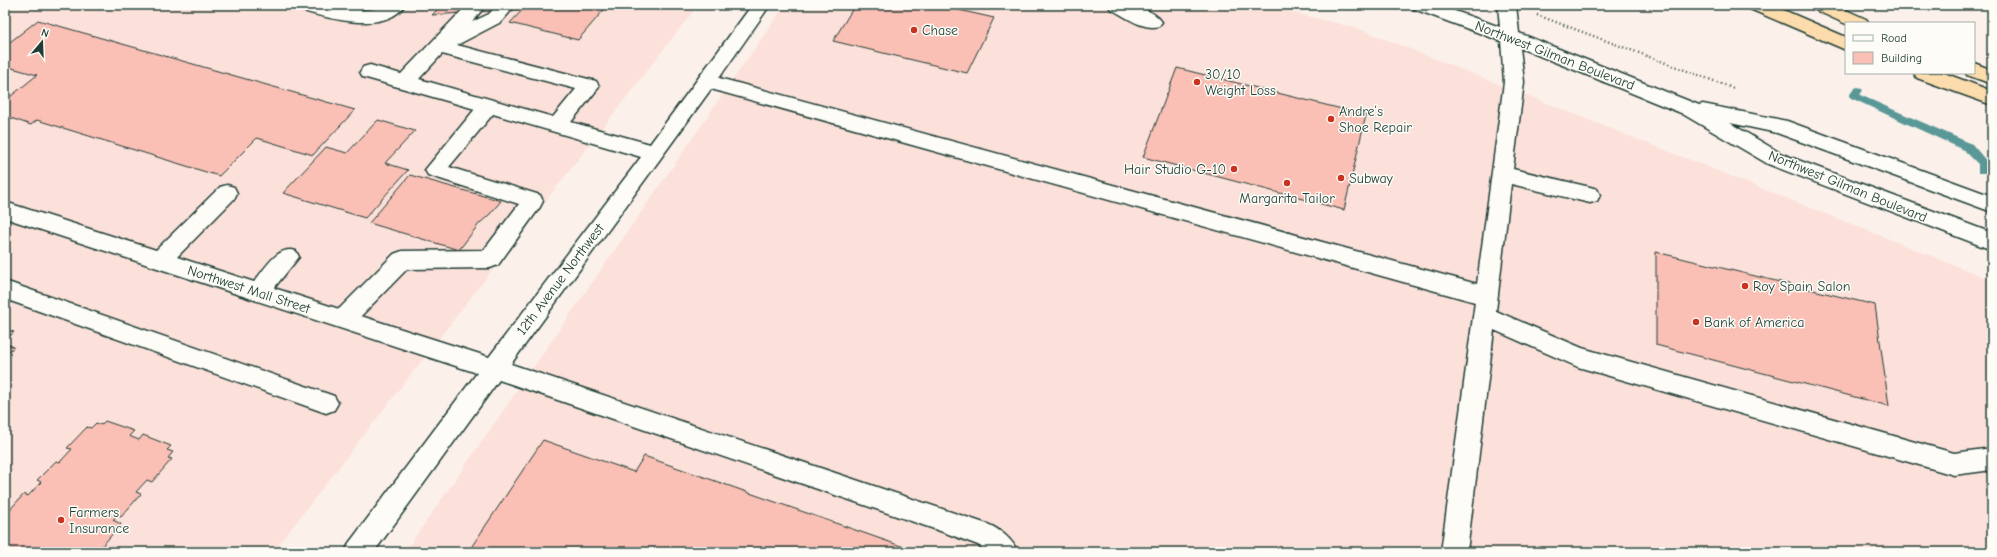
<svg xmlns="http://www.w3.org/2000/svg" width="1997" height="557" font-family="'Comic Neue',sans-serif">
<style>
.built{fill:#fbe1da}
.lines{fill:none;stroke-linecap:round;stroke-linejoin:round}
.stream{fill:#5a9897;fill-rule:evenodd}
.building{fill:#fabfb5;stroke:#1f3d34}
.minor-casing{stroke:#1f3d34;stroke-width:3}
.highway-casing{stroke:#1f3d34;stroke-width:3}
.path{stroke:#1f3d34;stroke-width:2.5;stroke-dasharray:1 3;stroke-linecap:butt}
.minor{fill:#fdfcf7;fill-rule:evenodd}
.highway{fill:#fcdcac;fill-rule:evenodd}
.poi-dot{fill:#c8321e;stroke:#fdfcf7;stroke-width:1.5}
.labels{text-anchor:middle;stroke-width:3;stroke-linejoin:round;paint-order:stroke}
.poi-label{font-size:14px;fill:#1f3d34;stroke:#fdfcf7;text-anchor:start}
.street-label{font-size:14px;fill:#1f3d34;stroke:#fdfcf7}
</style>
<rect width="100%" height="100%" fill="#fcf0ea"/>
<filter id="ink" filterUnits="userSpaceOnUse"><feTurbulence type="fractalNoise" baseFrequency=".025" numOctaves="2"/><feDisplacementMap in="SourceGraphic" scale="8" xChannelSelector="R" yChannelSelector="G"/><feConvolveMatrix kernelMatrix="1 2 1 2 8 2 1 2 1" color-interpolation-filters="sRGB"/></filter>
<g filter="url(#ink)">
<path class="built" d="M5 5H698L273 552H5Z
M785 5H1261L1357 28 1992 280V552H405Z"/>
<g class="lines">
<path class="stream" d="M1858 87 1863 90 1860 95 1972 144 1988 163 1986 173H1978V164L1964 150 1851 98 1849 96C1852 92 1853 88 1858 87Z"/>
</g>
<path class="building" d="M442 5H527L523 9 432 15Z
M527 5H608L578 40 510 23Z
M855 5H937L994 18 967 73 833 41Z
M38 20 355 110 313 155 257 138 219 176 37 120 31 125 5 116V101L37 75 5 66V46Z
M1177 68 1366 115 1344 210 1143 157Z
M378 120 415 131 385 163 408 170 365 218 283 193 326 147 347 153Z
M410 175 501 201 490 214 479 224 459 250 369 223Z
M1656 252 1875 305 1889 406 1656 345Z
M5 329 14 332 5 341Z
M5 343 14 347 5 355Z
M105 421 134 431 129 436 139 440 143 435 171 446 167 450 173 452 168 458 172 459 152 482 147 480 136 492 141 494 121 517 117 515 113 520 121 524 97 552H5V521L8 517 5 515 24 494 28 496 41 482 37 480 56 461 60 462 72 449 67 448 87 427 91 428 96 423 101 425Z
M543 440 634 472 644 456 918 552H468Z"/>
<g class="lines">
<g class="minor-casing">
<path id="minor" d="M293 5H325L363 10 374 9 383 5H405C385 36 323 17 296 9Z
M467 5H486L472 22 489 14 497 5H516L501 22 457 45 596 81 599 86 596 91 571 122 650 144 752 5H770L719 78 1477 284 1504 82 1501 41 1414 9 1411 5H1438L1500 27 1498 5H1516L1519 33 1699 105 1703 104 1787 121 1992 196V212L1777 133 1730 123 1782 154 1992 233V250L1768 164 1681 113 1520 48 1524 82 1513 169 1590 187 1597 189 1600 195 1597 201 1590 203 1511 184 1496 311 1582 348 1954 453 1992 448V470L1954 475 1578 367 1494 330 1467 552H1441L1475 302 711 89 511 364 987 524C1000 529 1012 539 1018 552H986L978 545 943 532 499 380 374 552H345L349 543 477 373 5 218V202L156 250 220 187 227 185 234 187 237 193 234 199 177 257 254 282C265 269 277 245 296 251L299 257 274 288 339 309 394 254 402 251 484 250 519 204 428 175 425 170 475 109 363 77 360 72 363 67 370 65 401 74ZM442 54 576 89 553 117 419 79ZM493 114 641 157 489 357 361 316 407 269 490 268 498 265 540 207 543 201 540 195 449 167Z
M1108 5C1124 5 1152 6 1162 22L1159 26C1144 31 1124 16 1111 9Z
M5 281 334 396 338 403 334 410 326 413 5 299Z"/>
</g>
<g class="highway-casing">
<path id="highway" d="M1747 5H1772L1846 37V50L1750 9Z
M1810 5H1835L1866 19 1869 23 1846 24 1813 9Z
M1974 63 1992 70V84L1967 75 1966 73H1974Z
M1914 73H1944L1992 91V105L1917 78Z"/>
</g>
<path class="path" d="M1537 15 1733 88"/>
<use href="#minor" class="minor"/>
<use href="#highway" class="highway"/>
</g>
</g>
<g class="poi-dot">
<circle cx="914" cy="30" r="4"/>
<circle cx="1197" cy="82" r="4"/>
<circle cx="1331" cy="119" r="4"/>
<circle cx="1234" cy="169" r="4"/>
<circle cx="1341" cy="178" r="4"/>
<circle cx="1287" cy="183" r="4"/>
<circle cx="1745" cy="286" r="4"/>
<circle cx="1696" cy="322" r="4"/>
<circle cx="61" cy="520" r="4"/>
</g>
<g class="labels">
<g class="poi-label">
<text x="922" y="35">Chase</text>
<text x="1205" y="79">30/10<tspan x="1205" dy="16">Weight Loss</tspan></text>
<text x="1339" y="116">Andre’s<tspan x="1339" dy="16">Shoe Repair</tspan></text>
<text x="1226" y="174" text-anchor="end">Hair Studio G-10</text>
<text x="1349" y="183">Subway</text>
<text x="1287" y="203" text-anchor="middle">Margarita Tailor</text>
<text x="1753" y="291">Roy Spain Salon</text>
<text x="1704" y="327">Bank of America</text>
<text x="69" y="517">Farmers<tspan x="69" dy="16">Insurance</tspan></text>
</g>
<g class="street-label">
<text transform="translate(1555 55) rotate(21)" y="5">Northwest Gilman Boulevard</text>
<text transform="translate(1848 186) rotate(22)" y="5">Northwest Gilman Boulevard</text>
<text transform="translate(560 279) rotate(-53)" y="5">12th Avenue Northwest</text>
<text transform="translate(249 289) rotate(18)" y="5">Northwest Mall Street</text>
</g>
</g>
<rect width="1997" height="557" fill="none" stroke="#fdfcf7" stroke-width="20"/>
<rect x="10" y="10" width="1977" height="537" fill="none" stroke="#1f3d34" stroke-width="1.5" filter="url(#ink)"/>
<rect x="1845" y="22" width="130" height="52" fill="#fdfcf7" stroke="#a4b0a9"/>
<rect x="1853" y="35" width="20" height="6" fill="#fdfcf7" stroke="#a4b0a9"/>
<text x="1881" y="42" font-size="12" fill="#1f3d34">Road</text>
<rect x="1853" y="52" width="20" height="12" fill="#fabfb5" stroke="#a4b0a9"/>
<text x="1881" y="62" font-size="12" fill="#1f3d34">Building</text>
<g transform="translate(42 42) rotate(19)" stroke="#fdfcf7" stroke-width="3" paint-order="stroke">
<path d="M0-3L7 15L0 10L-7 15Z" fill="#1f3d34"/>
<text y="-6" font-size="11" font-weight="bold" text-anchor="middle" fill="#1f3d34">N</text>
</g>
</svg>
